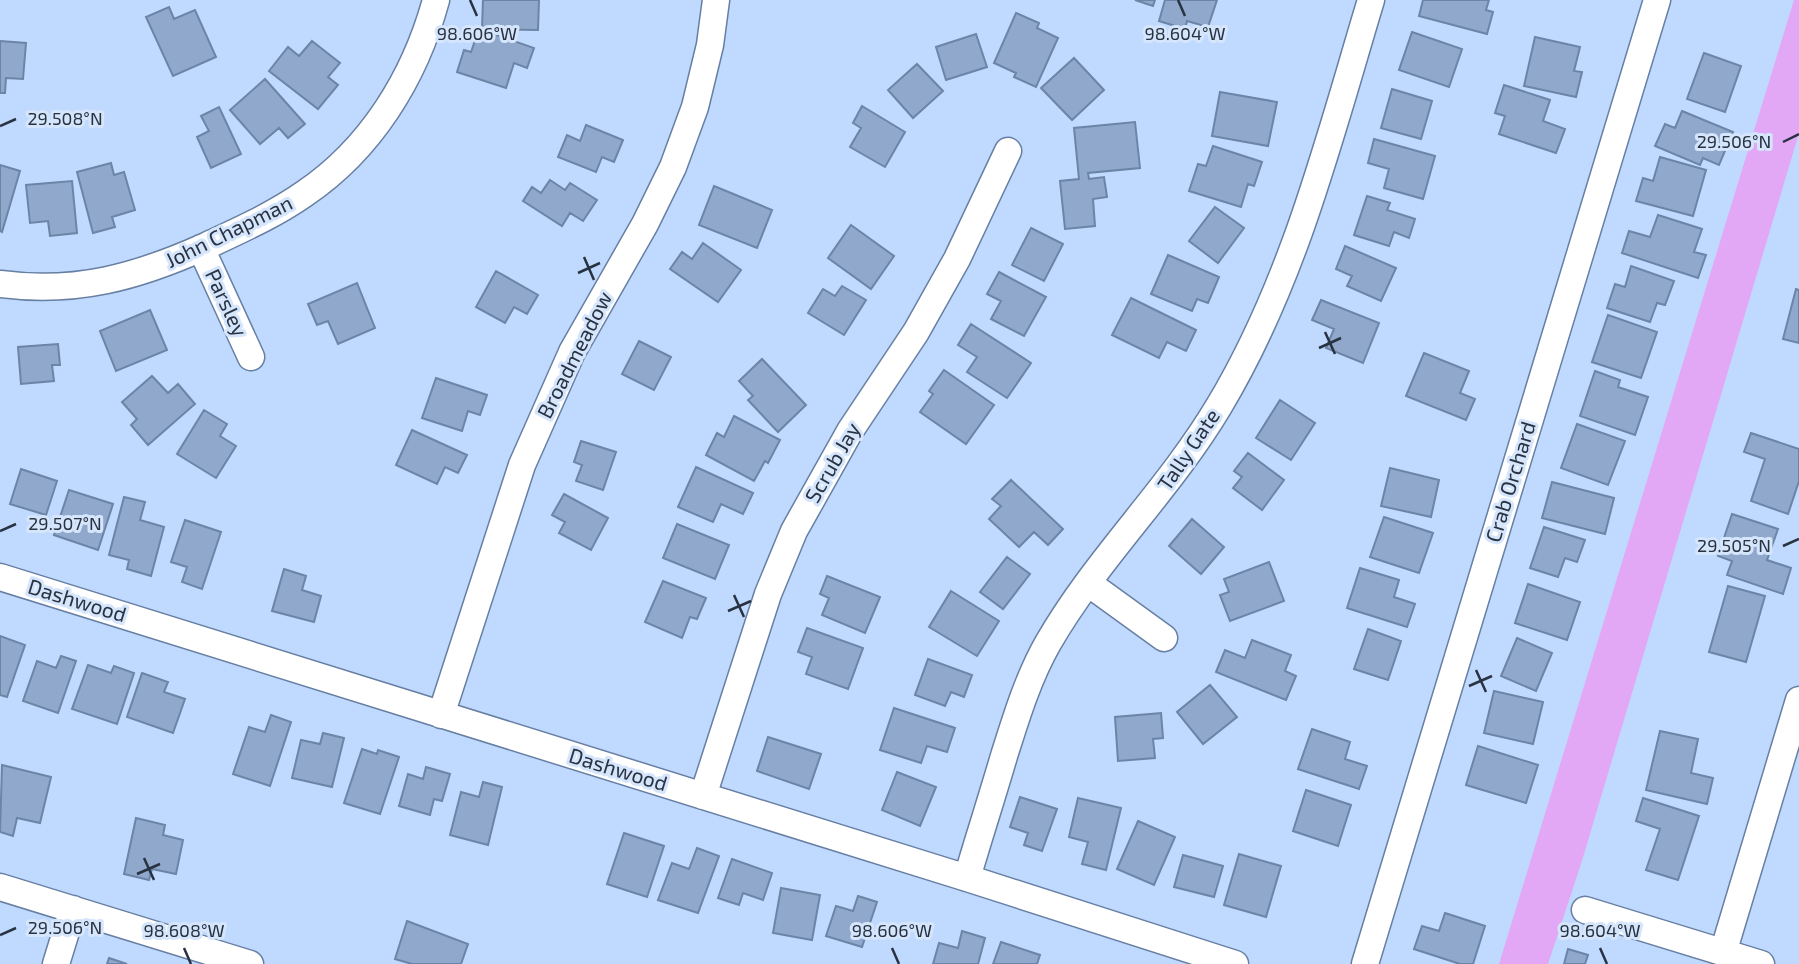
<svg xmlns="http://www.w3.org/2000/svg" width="1799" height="964" font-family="'Exo 2',sans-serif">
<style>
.green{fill:#e2a8f5}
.building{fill:#8fa8cc;stroke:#6c84a6;stroke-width:2}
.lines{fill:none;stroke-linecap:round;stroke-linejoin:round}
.minor-casing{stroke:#677fa2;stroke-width:29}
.minor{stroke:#fff;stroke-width:26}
.ticks{fill:none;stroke:#283241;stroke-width:2.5}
.labels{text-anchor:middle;stroke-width:6;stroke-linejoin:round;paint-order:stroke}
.street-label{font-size:21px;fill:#283241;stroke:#d5e5fc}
.ticks-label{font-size:18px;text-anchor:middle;fill:#283241;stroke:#d5e5fc;stroke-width:6;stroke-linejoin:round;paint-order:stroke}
</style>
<rect width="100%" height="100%" fill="#bfd9ff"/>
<path class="green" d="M1794 0H1799V133L1581 864 1548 964H1499Z"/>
<path class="building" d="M483 0H539L538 30 482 29Z
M1135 0H1155L1153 6Z
M1165 0H1217L1208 27 1187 21 1185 29 1159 21Z
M1423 0H1489L1486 10 1493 12 1487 34 1419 16Z
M169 7 174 19 195 10 216 57 173 76 146 17Z
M1016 13 1039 23 1037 28 1058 38 1036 87 1014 77 1016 73 994 63Z
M479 29 534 48 527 68 514 63 506 88 457 72 464 50 471 52Z
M1412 32 1462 49 1449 87 1399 70Z
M976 34 987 67 946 80 936 47Z
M1535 37 1580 47 1574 71 1582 72 1576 97 1524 86Z
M0 41 26 43 23 79 6 78 5 93H0Z
M312 41 340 63 328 77 338 85 318 109 269 71 288 47 299 56Z
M1704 53 1741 66 1725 112 1687 99Z
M1074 58 1104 90 1072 120 1041 88Z
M917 64 943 91 913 118 888 90Z
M265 79 305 124 288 138 279 128 260 144 230 110Z
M1504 85 1550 100 1543 121 1565 129 1556 153 1499 134 1505 116 1495 113Z
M1392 89 1432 101 1421 139 1381 128Z
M1220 92 1277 102 1268 146 1212 136Z
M862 106 905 132 885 167 850 147 861 128 853 123Z
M219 107 241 154 211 168 197 137 209 131 201 116Z
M1682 111 1733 132 1719 165 1703 158 1700 165 1655 146 1665 124 1675 128Z
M1135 122 1140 168 1088 173 1089 179 1104 177 1107 197 1093 199 1095 226 1065 229 1060 181 1079 179 1074 128Z
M586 125 623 140 614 162 602 157 596 172 558 157 567 135 580 141Z
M1374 139 1435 156 1423 199 1384 188 1389 169 1368 163Z
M1213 146 1262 162 1254 186 1248 184 1241 207 1189 191 1198 164 1206 166Z
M1660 157 1706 170 1693 216 1636 201 1643 178 1653 181Z
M111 163 114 175 124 172 135 210 112 217 115 227 93 233 77 172Z
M0 165 20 171 2 232 0 231Z
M550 180 565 190 570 183 597 200 583 221 570 213 562 226 523 201 532 187 541 193Z
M72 181 77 233 50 236 48 221 30 223 26 185Z
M714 186 772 210 757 248 699 225Z
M1367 196 1390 203 1387 210 1415 219 1409 238 1394 232 1389 246 1354 235Z
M1215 207 1244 228 1218 263 1189 241Z
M1658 215 1702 229 1694 252 1706 255 1698 278 1622 253 1629 231 1650 237Z
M851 225 894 256 871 289 828 258Z
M1031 228 1063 244 1044 281 1012 265Z
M703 243 741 270 718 302 670 269 682 252 692 259Z
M1345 246 1396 268 1381 301 1347 286 1352 276 1336 269Z
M1168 255 1219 277 1208 303 1197 299 1192 311 1151 294Z
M1631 266 1674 281 1665 305 1657 303 1650 322 1607 308 1615 284 1625 287Z
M496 271 538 295 527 314 514 307 505 323 476 307Z
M999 272 1046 297 1024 336 991 319 1001 301 987 294Z
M357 283 375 328 338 344 328 321 317 325 308 304Z
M842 286 866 300 844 335 808 313 823 289 835 296Z
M1796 289 1799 290V343L1783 339Z
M1131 298 1196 330 1186 351 1167 342 1159 358 1112 335Z
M1321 300 1379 323 1363 363 1326 348 1334 329 1312 320Z
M150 310 167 350 116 371 100 331Z
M1608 315 1657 332 1641 378 1592 362Z
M971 324 1031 363 1007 398 967 372 977 357 958 345Z
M639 341 671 357 654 390 622 374Z
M58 344 60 365H52L54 381 21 384 18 347Z
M1424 353 1469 371 1460 393 1475 399 1466 420 1406 396Z
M762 359 806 405 778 432 748 400 753 396 739 381Z
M944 370 994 405 966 444 920 412 933 394 929 391Z
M1595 371 1620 380 1618 387 1648 397 1635 435 1580 416Z
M152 376 168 393 178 384 195 404 148 445 131 425 137 419 122 402Z
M436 378 487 395 480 415 468 411 462 431 422 418Z
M1280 400 1315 423 1291 460 1256 438Z
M204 410 227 424 220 436 236 446 216 478 177 454Z
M734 416 780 440 768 463 765 461 754 481 706 455 717 433 724 437Z
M1577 424 1625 441 1608 485 1561 468Z
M412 430 467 455 458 473 445 467 437 484 396 465Z
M1751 433 1799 449V481L1788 514 1751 501 1765 459 1744 452Z
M581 441 616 452 603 490 576 481 582 465 574 462Z
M1248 453 1284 480 1262 510 1233 488 1242 477 1234 471Z
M696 467 753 493 743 514 721 504 713 522 678 507Z
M1390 468 1439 480 1431 517 1381 506Z
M21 469 57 481 46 515 10 504Z
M1011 480 1063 529 1048 545 1034 532 1019 547 989 519 1001 506 992 499Z
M1552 482 1614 498 1605 534 1542 518Z
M69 490 113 504 98 550 54 535Z
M564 494 608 518 591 550 559 533 565 522 552 515Z
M124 497 145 502 140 520 164 527 151 576 127 569 129 560 109 555Z
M1732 514 1778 529 1767 560 1791 568 1783 594 1727 575 1732 561 1718 556Z
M1384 517 1433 533 1419 573 1370 557Z
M1192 519 1224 547 1201 574 1169 546Z
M185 520 221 532 202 589 182 582 187 567 171 562Z
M677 524 729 545 715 579 663 558Z
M1544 527 1585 540 1577 562 1565 558 1558 577 1530 568Z
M1007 557 1030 574 1003 609 980 592Z
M1269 562 1284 601 1230 621 1220 595 1229 592 1224 579Z
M1360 568 1399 580 1394 597 1415 604 1407 627 1347 608Z
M284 569 306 576 302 590 321 596 314 622 272 611Z
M827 576 880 597 865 633 822 615 829 598 820 594Z
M663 581 706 598 697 619 690 617 682 638 645 622Z
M1528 584 1580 602 1567 640 1515 623Z
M1728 586 1765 596 1746 662 1709 652Z
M951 591 999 621 977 656 929 627Z
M807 628 863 648 848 689 806 674 812 657 798 652Z
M1368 629 1401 641 1388 680 1354 669Z
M0 636 25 645 7 697 0 695Z
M1517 638 1552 653 1536 691 1501 676Z
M1252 640 1291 655 1285 671 1296 676 1286 700 1216 672 1225 650 1245 658Z
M61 656 76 661 58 713 23 701 37 661 56 668Z
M928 659 972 675 964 697 951 692 945 706 915 695Z
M88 665 111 673 114 666 134 673 117 724 72 709Z
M142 673 168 682 164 692 185 699 173 733 127 717Z
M1210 685 1237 717 1203 744 1177 712Z
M1494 691 1543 702 1533 744 1484 733Z
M894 708 955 728 947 752 927 746 921 763 880 750Z
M1161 713 1163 738 1153 739 1155 758 1118 761 1115 717Z
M271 715 291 722 270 786 233 774 249 727 265 732Z
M1312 729 1350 742 1345 759 1367 766 1359 789 1298 769Z
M1660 731 1698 739 1691 773 1713 778 1707 804 1646 790Z
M323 733 344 738 332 787 292 778 301 740 320 744Z
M768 737 821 754 809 789 757 771Z
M1478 746 1538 765 1526 803 1466 785Z
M362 749 377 754 378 750 399 757 380 814 344 803Z
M2 765 51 777 40 823 17 818 13 836 0 832Z
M426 767 450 774 442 801 434 799 430 815 399 806 408 774 423 779Z
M897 772 936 787 920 826 882 810Z
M483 782 502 787 488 845 450 835 461 792 479 797Z
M1306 790 1351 805 1338 846 1293 831Z
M1020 797 1057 809 1042 851 1024 845 1028 833 1010 827Z
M1078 798 1121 808 1106 870 1082 864 1088 842 1069 837Z
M1643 798 1699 816 1678 880 1646 870 1660 829 1636 821Z
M136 818 165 825 163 835 183 840 176 874 152 869 149 880 124 874Z
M1138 821 1175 837 1154 885 1117 869Z
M624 833 664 846 647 897 607 884Z
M697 848 719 856 698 913 658 900 672 863 689 869Z
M1239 854 1281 866 1266 917 1224 905Z
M1183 855 1223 866 1214 897 1174 887Z
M732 859 772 873 763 900 743 893 739 905 718 898Z
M781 888 820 895 812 940 773 933Z
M858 896 877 902 862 947 826 936 836 906 853 911Z
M1445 913 1485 926 1473 964H1460L1414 949 1422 926 1439 931Z
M407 921 468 944 461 964H412L395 959Z
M962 931 985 938 978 964H933L939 943 958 948Z
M1001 942 1040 955 1037 964H993Z
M1568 949 1588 955 1585 964H1564Z
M109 958 127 964H107Z"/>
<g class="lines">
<g class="minor-casing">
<path id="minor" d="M201 248 251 357
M0 284C76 294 137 277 206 246 240 230 274 215 304 194 371 149 415 77 436 0
M0 577 967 878 1235 964
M1088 583 1164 638
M441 715 522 465 572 352 645 224 673 167 695 107 710 45 716 0
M703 796 768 594 794 531 850 431 916 332 957 259 1008 151
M967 878C979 837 992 797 1004 756 1016 718 1028 678 1048 643 1097 558 1169 490 1219 406 1294 281 1329 139 1371 0
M0 887 250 964
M1585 910 1761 964
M1723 953 1799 700
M56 964 73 909
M1365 964 1657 0"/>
</g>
<use href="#minor" class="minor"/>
</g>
<path class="ticks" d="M470 0 477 16M1178 0 1185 16M0 126 16 119M1783 142 1799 134M584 257 594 280M578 273 600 263M1325 332 1335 354M1319 348 1341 338M0 531 16 524M1783 546 1799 539M734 595 744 617M728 611 751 601M1476 670 1486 692M1469 686 1492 676M144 858 154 880M137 874 160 864M0 935 16 928M184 948 191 964M892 948 899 964M1600 948 1607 964"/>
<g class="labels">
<g class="street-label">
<text transform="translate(229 232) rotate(-26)" y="7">John Chapman</text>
<text transform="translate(226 303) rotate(65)" y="7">Parsley</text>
<text transform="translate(575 355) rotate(-63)" y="7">Broadmeadow</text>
<text transform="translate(1189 450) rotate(-56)" y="7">Tally Gate</text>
<text transform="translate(833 463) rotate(-60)" y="7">Scrub Jay</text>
<text transform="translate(1511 482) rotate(-73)" y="7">Crab Orchard</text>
<text transform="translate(77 601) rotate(17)" y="7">Dashwood</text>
<text transform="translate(618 770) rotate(17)" y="7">Dashwood</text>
</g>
</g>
<g class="ticks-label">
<text x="477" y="40">98.606°W</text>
<text x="1185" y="40">98.604°W</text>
<text x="65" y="125">29.508°N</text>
<text x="1734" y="148">29.506°N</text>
<text x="65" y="530">29.507°N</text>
<text x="1734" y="552">29.505°N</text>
<text x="65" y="934">29.506°N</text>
<text x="184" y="937">98.608°W</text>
<text x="892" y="937">98.606°W</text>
<text x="1600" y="937">98.604°W</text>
</g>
</svg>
